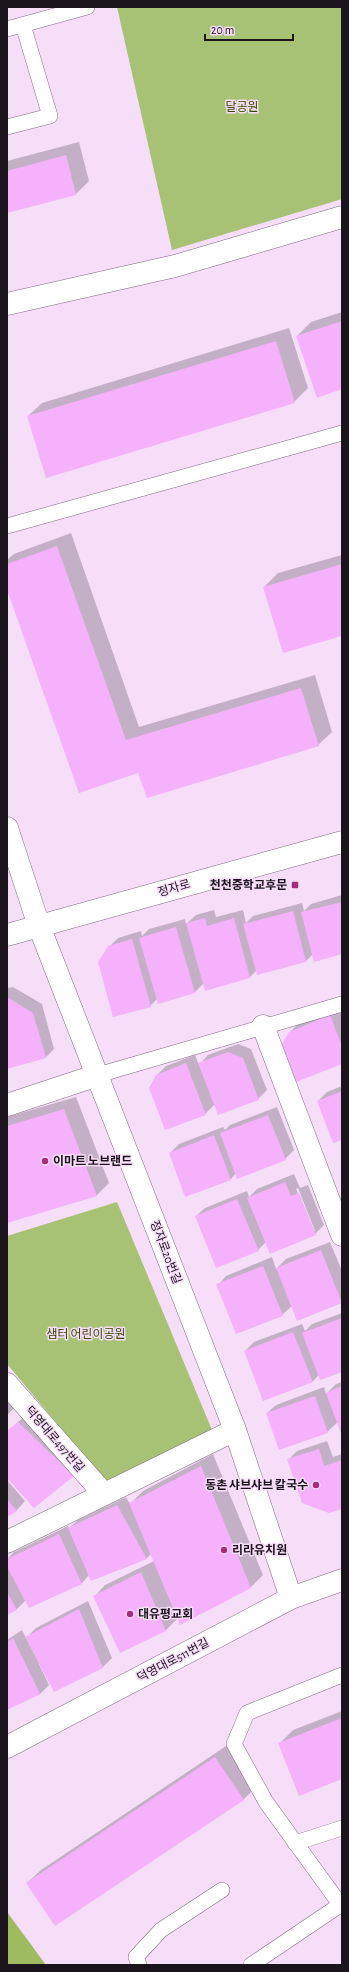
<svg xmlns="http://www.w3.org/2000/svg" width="349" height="1972" font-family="'Alegreya Sans','Noto Sans KR',sans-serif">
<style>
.green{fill:#a7c175}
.forest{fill:#9ebb5f}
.shadow{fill:#0003;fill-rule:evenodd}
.building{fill:#f5b1fb}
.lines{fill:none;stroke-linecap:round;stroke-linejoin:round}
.lane-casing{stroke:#816b83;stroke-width:16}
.street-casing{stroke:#816b83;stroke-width:23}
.secondary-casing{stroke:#816b83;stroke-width:23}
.lane{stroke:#fff;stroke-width:15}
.street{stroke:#fff;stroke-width:22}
.secondary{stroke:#fff;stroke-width:22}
.poi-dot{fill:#a82c7e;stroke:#f6ddf8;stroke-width:1.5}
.labels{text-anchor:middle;stroke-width:3;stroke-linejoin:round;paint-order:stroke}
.park-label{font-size:12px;fill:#364700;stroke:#f6ddf8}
.poi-label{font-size:12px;font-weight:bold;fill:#1c141d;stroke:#f6ddf8;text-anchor:start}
.street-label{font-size:12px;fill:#1c141d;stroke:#f6ddf8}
</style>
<rect width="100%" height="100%" fill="#f6ddf8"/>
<path class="green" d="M117 7H342V199L172 250Z
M117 1202 212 1430 107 1483 7 1364V1236Z"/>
<path class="forest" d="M7 1912 46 1965H7Z"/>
<path class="shadow" d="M79 142 89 181 76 194 7 212V161Z
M342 312V388L297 336 311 322Z
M289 328 308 388 294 402 28 416 42 403Z
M71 533 139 727 315 675 332 732 318 745 138 771 7 587V560L14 554Z
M342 555V635L264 587 278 573Z
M342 895V953L313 954 306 961 258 974 257 970 250 977 205 990 204 983 195 992 158 998 150 1006 109 947 118 938 141 931 142 936 149 929 185 919 186 924 196 915 214 910 216 917 243 910 246 923 253 916 302 903 304 911 311 904Z
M13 987 42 1004 54 1049 45 1058 7 1068V988Z
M339 1007 342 1014V1063L290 1032 299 1023Z
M238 1044 251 1049 267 1090 258 1099 215 1104 205 1114 157 1075 166 1066 195 1055 199 1065 208 1055Z
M342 1086V1139L318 1101 327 1092Z
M76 1097 109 1183 97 1195 7 1222V1117Z
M277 1107 294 1150 285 1159 236 1173 231 1179 186 1196 170 1153 179 1144 223 1127 225 1130 230 1125Z
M294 1174 300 1188 308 1185 324 1225 315 1234 266 1242 258 1250 196 1216 205 1208 247 1191 249 1197 257 1189ZM298 1188 315 1231H313L296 1189Z
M330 1242 342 1271 341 1302 292 1306 282 1315 218 1285 226 1276 272 1257 276 1269 286 1259Z
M342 1313V1371L319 1375 312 1382 245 1351 254 1342 302 1324 305 1331 312 1324Z
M342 1382V1432L338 1422 327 1432 267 1413 276 1405 324 1387 326 1394 336 1384Z
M7 1392 19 1404 7 1415Z
M28 1413 73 1475 7 1477V1432Z
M327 1441 333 1457 342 1454V1508L288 1460 297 1451Z
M213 1454 263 1575 251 1587 178 1618 166 1630 121 1652 94 1597 105 1585 154 1561 151 1554 147 1558 91 1580 89 1575 82 1583 29 1606 26 1600 17 1609 7 1614V1559L14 1552 68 1526 69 1528 78 1520 126 1497 130 1504 143 1491Z
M7 1480 25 1501 17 1510 7 1515Z
M88 1601 112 1658 103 1667 54 1690 40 1664H39L49 1685 40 1694 7 1709V1640L22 1630 26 1638 36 1628Z
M342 1711V1778L279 1744 293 1730Z
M229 1744 257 1786 243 1800 27 1883 41 1870Z"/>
<path class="building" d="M66 155 76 195 7 213V171Z
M342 321V389L317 398 296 336Z
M276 341 295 403 46 478 27 416Z
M57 546 126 740 301 688 319 746 147 798 138 773 79 793 7 590V564Z
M342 564V636L283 653 263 587Z
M342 902V954L314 962 301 912Z
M293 911 306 962 257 975 243 924Z
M205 918 207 926 234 918 250 978 205 991 186 923Z
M176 927 195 993 158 1004 139 938Z
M132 939 151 1007 113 1017 98 962 108 946Z
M7 997 33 1013 46 1058 7 1069Z
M330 1015 342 1046V1064L296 1082 281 1045 289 1032Z
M228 1052 243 1058 259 1100 218 1115 198 1063Z
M186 1063 206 1115 165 1130 149 1088 156 1075Z
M342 1091V1140L333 1143 317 1101Z
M64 1109 97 1196 7 1223V1126Z
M268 1115 286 1160 237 1179 220 1133Z
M214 1135 231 1180 185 1197 169 1153Z
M285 1182 291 1196 299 1193 316 1235 270 1254 247 1198Z
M237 1199 259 1251 216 1268 195 1216Z
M321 1250 342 1303 297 1321 276 1268Z
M263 1266 283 1316 236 1334 216 1284Z
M342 1318V1372L320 1380 302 1333Z
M293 1332 313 1382 263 1401 244 1351Z
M342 1386V1436L326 1393Z
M315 1396 328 1433 279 1450 266 1413Z
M18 1422 74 1476 34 1508 7 1478V1431Z
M319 1449 324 1466 342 1460V1509L329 1513 302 1503 287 1459Z
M201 1466 251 1588 180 1625 129 1503Z
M7 1499 17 1511 7 1517Z
M117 1505 147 1559 91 1581 68 1528Z
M59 1534 82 1584 29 1608 7 1567V1559Z
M141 1572 166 1631 120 1653 93 1596Z
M7 1592 17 1610 7 1615Z
M79 1609 103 1668 54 1692 25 1637Z
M13 1638 40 1694 7 1710V1642Z
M342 1718V1779L299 1796 278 1743Z
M215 1757 244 1800 55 1926 26 1883Z"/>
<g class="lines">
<g class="lane-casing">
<path id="lane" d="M7 29 87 7
M7 127 50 116 23 25
M7 526 342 433
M98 1075 342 1004
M342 1675 247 1713 234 1744 266 1802 342 1907
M295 1843 342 1828
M139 1965 136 1957 161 1930 222 1890
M251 1965 340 1905"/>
</g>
<g class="street-casing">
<path id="street" d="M7 304 175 266 342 217
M7 828 39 926 235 1430 291 1598
M263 1026 342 1235
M7 1105 98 1075
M7 1384 104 1494
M7 1542 235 1430
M7 1747 291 1598 342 1580"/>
</g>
<g class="secondary-casing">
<path id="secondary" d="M7 935 342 842"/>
</g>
<use href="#lane" class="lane"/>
<use href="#street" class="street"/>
<use href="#secondary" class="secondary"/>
</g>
<g class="poi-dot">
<rect x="291" y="881" width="8" height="8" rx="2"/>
<circle cx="45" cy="1161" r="4"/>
<circle cx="316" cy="1485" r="4"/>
<circle cx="224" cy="1550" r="4"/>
<circle cx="130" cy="1614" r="4"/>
</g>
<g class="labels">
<g class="park-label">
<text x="242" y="111">달공원</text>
<text x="86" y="1338">샘터 어린이공원</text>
</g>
<g class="poi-label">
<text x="287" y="889" text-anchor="end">천천중학교후문</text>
<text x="53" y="1165">이마트 노브랜드</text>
<text x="308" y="1489" text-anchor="end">동촌 샤브샤브 칼국수</text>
<text x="232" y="1554">리라유치원</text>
<text x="138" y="1618">대유평교회</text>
</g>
<g class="street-label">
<text transform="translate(174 888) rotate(-16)" y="4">정자로</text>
<text transform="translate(166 1252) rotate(69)" y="4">정자로20번길</text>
<text transform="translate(55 1439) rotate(49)" y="4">덕영대로497번길</text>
<text transform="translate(173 1660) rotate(-28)" y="4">덕영대로511번길</text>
</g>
</g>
<rect width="349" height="1972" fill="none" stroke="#1c141d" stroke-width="16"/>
<path d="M205 34v6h88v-6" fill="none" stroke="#1c141d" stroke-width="2"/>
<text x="211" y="34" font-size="12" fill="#1c141d" stroke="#f6ddf8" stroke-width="3" paint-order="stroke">20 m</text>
</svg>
